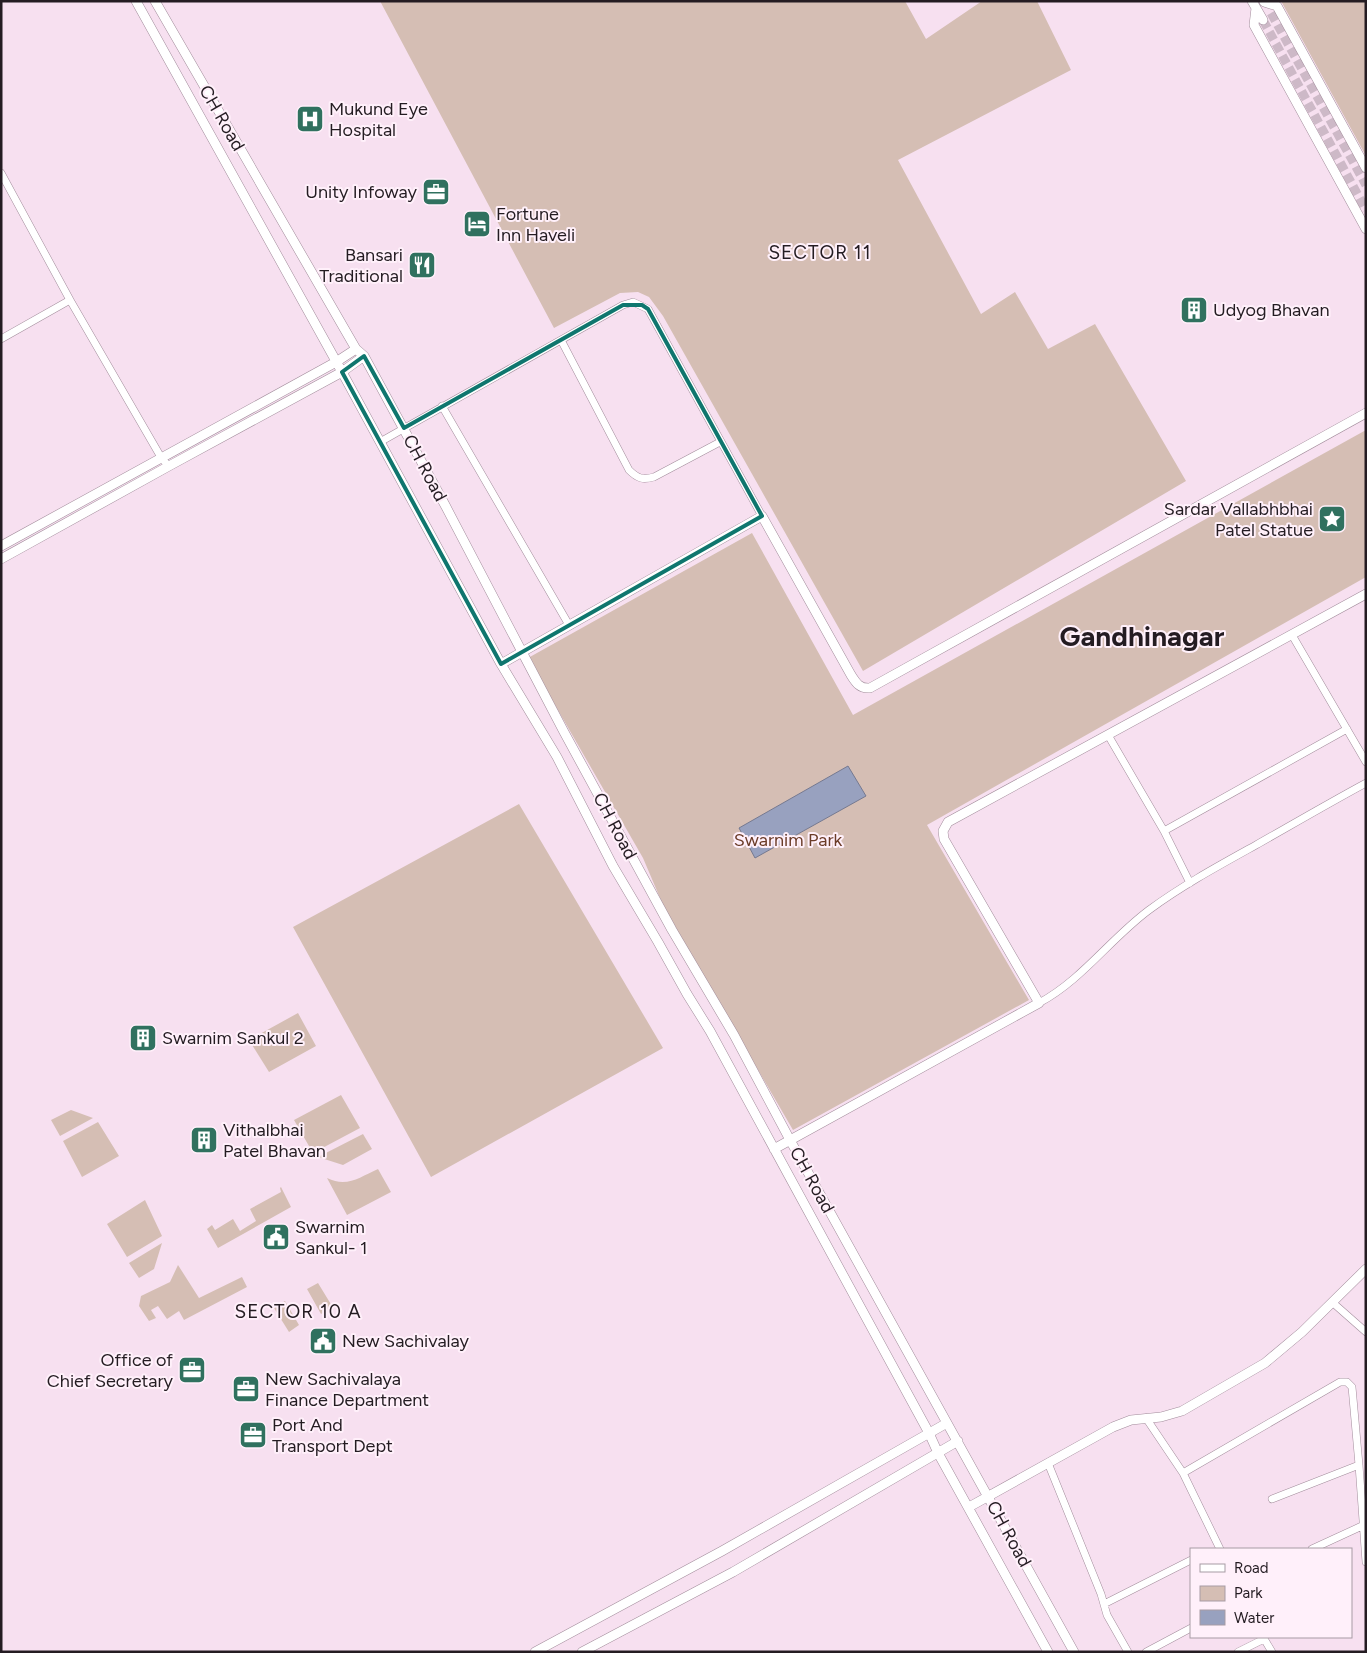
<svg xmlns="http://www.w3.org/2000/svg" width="1367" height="1653" font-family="Figtree,sans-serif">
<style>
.green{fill:#d5beb4}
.water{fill:#98a1bf;stroke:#757990}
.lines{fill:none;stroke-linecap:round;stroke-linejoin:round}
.secondary-tunnel{stroke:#cdb9c7;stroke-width:9;stroke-dasharray:9 4.5;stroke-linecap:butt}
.street-casing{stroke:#a28c9b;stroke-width:8}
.secondary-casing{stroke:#a28c9b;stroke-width:10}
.street{stroke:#fff;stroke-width:7}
.secondary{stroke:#fff;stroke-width:9}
.marked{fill:none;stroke:#0f766e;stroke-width:4;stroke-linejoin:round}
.labels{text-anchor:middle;stroke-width:4;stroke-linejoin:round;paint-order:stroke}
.poi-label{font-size:18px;fill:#241c22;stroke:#fff0fa;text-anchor:start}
.street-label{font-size:18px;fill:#241c22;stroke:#fff0fa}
.park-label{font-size:18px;fill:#6b3c28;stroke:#fff0fa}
.neighbourhood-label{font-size:19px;letter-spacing:1px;fill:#241c22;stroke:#fff0fa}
.town-label{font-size:28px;font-weight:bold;fill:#241c22;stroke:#fff0fa}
</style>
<rect width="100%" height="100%" fill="#f7e0f0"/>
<path class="green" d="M380 1H905L926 39 982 1H1037L1071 70 898 160 981 314 1015 292 1048 349 1095 324 1186 481 863 671 663 316 649 297 638 292 620 293 554 328Z
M1281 1H1366V156Z
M1366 430V577L927 825 1029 1000 793 1130 666 912 643 858 528 658 752 533 853 715Z
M519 804 663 1048 431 1177 293 927Z
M298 1013 316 1046 269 1072 249 1040Z
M341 1095 360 1128 313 1153 294 1120Z
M71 1110 93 1118 60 1136 51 1120Z
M98 1122 119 1156 82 1177 63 1141Z
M363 1134 372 1149 343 1165 318 1157Z
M378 1169 391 1192 347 1215 327 1178C347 1188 360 1177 378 1169Z
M281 1187 291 1207 218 1248 207 1229 212 1225 215 1230 233 1219 240 1231 256 1221 250 1209 281 1192 280 1188Z
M145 1200 162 1236 127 1257 107 1224Z
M162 1243 154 1269 139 1278 129 1263Z
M178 1265 199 1298 242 1277 247 1287 184 1320 179 1311 167 1319 158 1306 151 1310 156 1318 149 1321 139 1306 141 1296 170 1282Z
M318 1283 332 1306 321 1314 307 1289Z
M285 1301 299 1325 289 1332 274 1308Z"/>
<path class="water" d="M848 766 866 796 755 858 739 828Z"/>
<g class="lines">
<path class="secondary-tunnel" d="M1271 13 1366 185
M1263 20 1366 210"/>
<g class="street-casing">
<path id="street" d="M1 173 70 300 162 459 169 466
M1 339 70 300
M561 340 629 470C638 479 643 480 654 477L720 442
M442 406 569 625
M380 442 623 305 633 302 648 309 762 516
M1292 635 1366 762
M1108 735 1164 831 1190 883
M1164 831 1347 729
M1039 1003C1082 980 1110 939 1149 910 1183 885 1220 865 1256 845 1293 824 1329 803 1366 783
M1332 1302 1366 1332
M1146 1418 1183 1473 1220 1549
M1048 1463 1101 1594 1107 1615 1128 1652
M1183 1473 1340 1382H1347L1352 1387 1359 1465 1366 1562
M1272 1499 1359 1465
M1312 1549 1364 1525
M1104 1604 1191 1560
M1263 1637 1272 1652
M1146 1652 1191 1628
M1238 1652 1264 1639"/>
</g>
<g class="secondary-casing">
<path id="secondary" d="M136 1 342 372 501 664 557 757 613 866 658 942 687 994 710 1031 929 1433 938 1453 1048 1652
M155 1 356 349 364 356 445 505 564 732 672 930 734 1035 790 1140 1074 1652
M1252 1 1263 20
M1264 2 1277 6 1366 168
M1256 8 1254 25 1366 229
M1 546 336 362 356 349
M1 559 169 466 342 372 364 356
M501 664 762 516 851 675C856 683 860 689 870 688L1366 413
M774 1149 1039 1003 944 839 943 831 948 822 1366 594
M969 1507 1113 1427 1131 1420 1161 1417 1182 1411 1265 1363 1302 1332 1366 1269
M535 1652 722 1551 947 1423
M582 1652 733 1572 958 1441"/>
</g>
<use href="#street" class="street"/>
<use href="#secondary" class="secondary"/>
</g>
<path class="marked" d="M623 305H642L648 309 762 516 501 664 342 372 364 356 404 428Z"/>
<defs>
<g id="hospital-square" transform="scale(1.4375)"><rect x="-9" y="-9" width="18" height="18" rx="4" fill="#30715f" stroke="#fff0fa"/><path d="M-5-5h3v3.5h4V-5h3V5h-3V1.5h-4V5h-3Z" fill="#fff"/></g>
<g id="office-square" transform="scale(1.4375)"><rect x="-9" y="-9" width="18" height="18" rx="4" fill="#30715f" stroke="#fff0fa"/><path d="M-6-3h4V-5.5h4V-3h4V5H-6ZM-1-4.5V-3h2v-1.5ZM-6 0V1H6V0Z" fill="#fff"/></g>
<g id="hotel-square" transform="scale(1.4375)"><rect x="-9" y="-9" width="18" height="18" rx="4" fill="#30715f" stroke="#fff0fa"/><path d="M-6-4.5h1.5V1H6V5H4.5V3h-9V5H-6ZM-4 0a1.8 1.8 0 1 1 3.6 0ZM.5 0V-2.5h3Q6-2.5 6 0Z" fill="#fff"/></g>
<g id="restaurant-square" transform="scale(1.4375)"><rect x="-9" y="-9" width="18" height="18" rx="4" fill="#30715f" stroke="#fff0fa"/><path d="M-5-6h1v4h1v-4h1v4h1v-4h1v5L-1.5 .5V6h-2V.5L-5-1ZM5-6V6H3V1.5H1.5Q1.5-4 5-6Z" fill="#fff"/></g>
<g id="building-square" transform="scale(1.4375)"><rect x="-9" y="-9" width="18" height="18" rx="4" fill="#30715f" stroke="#fff0fa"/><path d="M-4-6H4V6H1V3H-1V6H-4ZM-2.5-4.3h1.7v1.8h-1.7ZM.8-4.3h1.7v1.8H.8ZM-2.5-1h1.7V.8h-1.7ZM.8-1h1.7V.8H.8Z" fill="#fff"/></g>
<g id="sight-square" transform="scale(1.4375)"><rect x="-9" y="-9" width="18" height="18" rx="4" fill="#30715f" stroke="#fff0fa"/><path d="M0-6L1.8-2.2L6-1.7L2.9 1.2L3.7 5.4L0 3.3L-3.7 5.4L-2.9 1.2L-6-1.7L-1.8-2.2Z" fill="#fff"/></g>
<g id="civic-square" transform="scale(1.4375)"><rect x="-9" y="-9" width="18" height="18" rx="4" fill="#30715f" stroke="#fff0fa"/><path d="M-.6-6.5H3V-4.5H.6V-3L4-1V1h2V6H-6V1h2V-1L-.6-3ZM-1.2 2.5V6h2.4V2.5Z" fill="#fff"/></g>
</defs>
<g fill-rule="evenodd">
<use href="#hospital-square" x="310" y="119"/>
<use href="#office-square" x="436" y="192"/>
<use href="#hotel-square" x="477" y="224"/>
<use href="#restaurant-square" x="422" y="265"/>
<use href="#building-square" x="1194" y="310"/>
<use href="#sight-square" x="1332" y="519"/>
<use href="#building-square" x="143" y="1038"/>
<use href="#building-square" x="204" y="1140"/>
<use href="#civic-square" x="276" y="1237"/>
<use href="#civic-square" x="323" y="1341"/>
<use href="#office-square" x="192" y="1370"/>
<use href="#office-square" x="246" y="1389"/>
<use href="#office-square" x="253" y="1435"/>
</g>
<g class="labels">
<g class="poi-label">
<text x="329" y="115">Mukund Eye<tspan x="329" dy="21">Hospital</tspan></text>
<text x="417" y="198" text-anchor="end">Unity Infoway</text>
<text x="496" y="220">Fortune<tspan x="496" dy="21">Inn Haveli</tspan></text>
<text x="403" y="261" text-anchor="end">Bansari<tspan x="403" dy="21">Traditional</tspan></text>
<text x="1213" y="316">Udyog Bhavan</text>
<text x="1313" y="515" text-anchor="end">Sardar Vallabhbhai<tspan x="1313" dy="21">Patel Statue</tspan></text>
<text x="162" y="1044">Swarnim Sankul 2</text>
<text x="223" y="1136">Vithalbhai<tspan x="223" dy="21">Patel Bhavan</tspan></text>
<text x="295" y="1233">Swarnim<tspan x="295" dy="21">Sankul- 1</tspan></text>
<text x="342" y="1347">New Sachivalay</text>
<text x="173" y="1366" text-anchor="end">Office of<tspan x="173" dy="21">Chief Secretary</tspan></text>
<text x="265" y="1385">New Sachivalaya<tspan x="265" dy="21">Finance Department</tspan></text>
<text x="272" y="1431">Port And<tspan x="272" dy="21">Transport Dept</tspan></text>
</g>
<g class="street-label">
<text transform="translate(222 118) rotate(60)" y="6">CH Road</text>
<text transform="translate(425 468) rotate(62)" y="6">CH Road</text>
<text transform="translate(615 826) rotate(62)" y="6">CH Road</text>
<text transform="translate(812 1180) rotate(61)" y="6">CH Road</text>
<text transform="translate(1009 1534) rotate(61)" y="6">CH Road</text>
</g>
<g class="park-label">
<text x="788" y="846">Swarnim Park</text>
</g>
<g class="neighbourhood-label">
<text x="820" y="259">SECTOR 11</text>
<text x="298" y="1318">SECTOR 10 A</text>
</g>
<g class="town-label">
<text x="1142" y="646">Gandhinagar</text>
</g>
</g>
<rect width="1367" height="1653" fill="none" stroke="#241c22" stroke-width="5"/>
<rect x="1190" y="1548" width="162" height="90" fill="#fff0fa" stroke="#a79ba4"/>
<rect x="1200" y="1564" width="25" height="8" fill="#ffffff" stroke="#a79ba4"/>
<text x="1234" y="1573" font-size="15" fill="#241c22">Road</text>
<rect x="1200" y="1586" width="25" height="15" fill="#d5beb4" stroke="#a79ba4"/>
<text x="1234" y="1598" font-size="15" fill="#241c22">Park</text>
<rect x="1200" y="1610" width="25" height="15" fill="#98a1bf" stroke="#a79ba4"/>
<text x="1234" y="1623" font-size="15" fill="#241c22">Water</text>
</svg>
